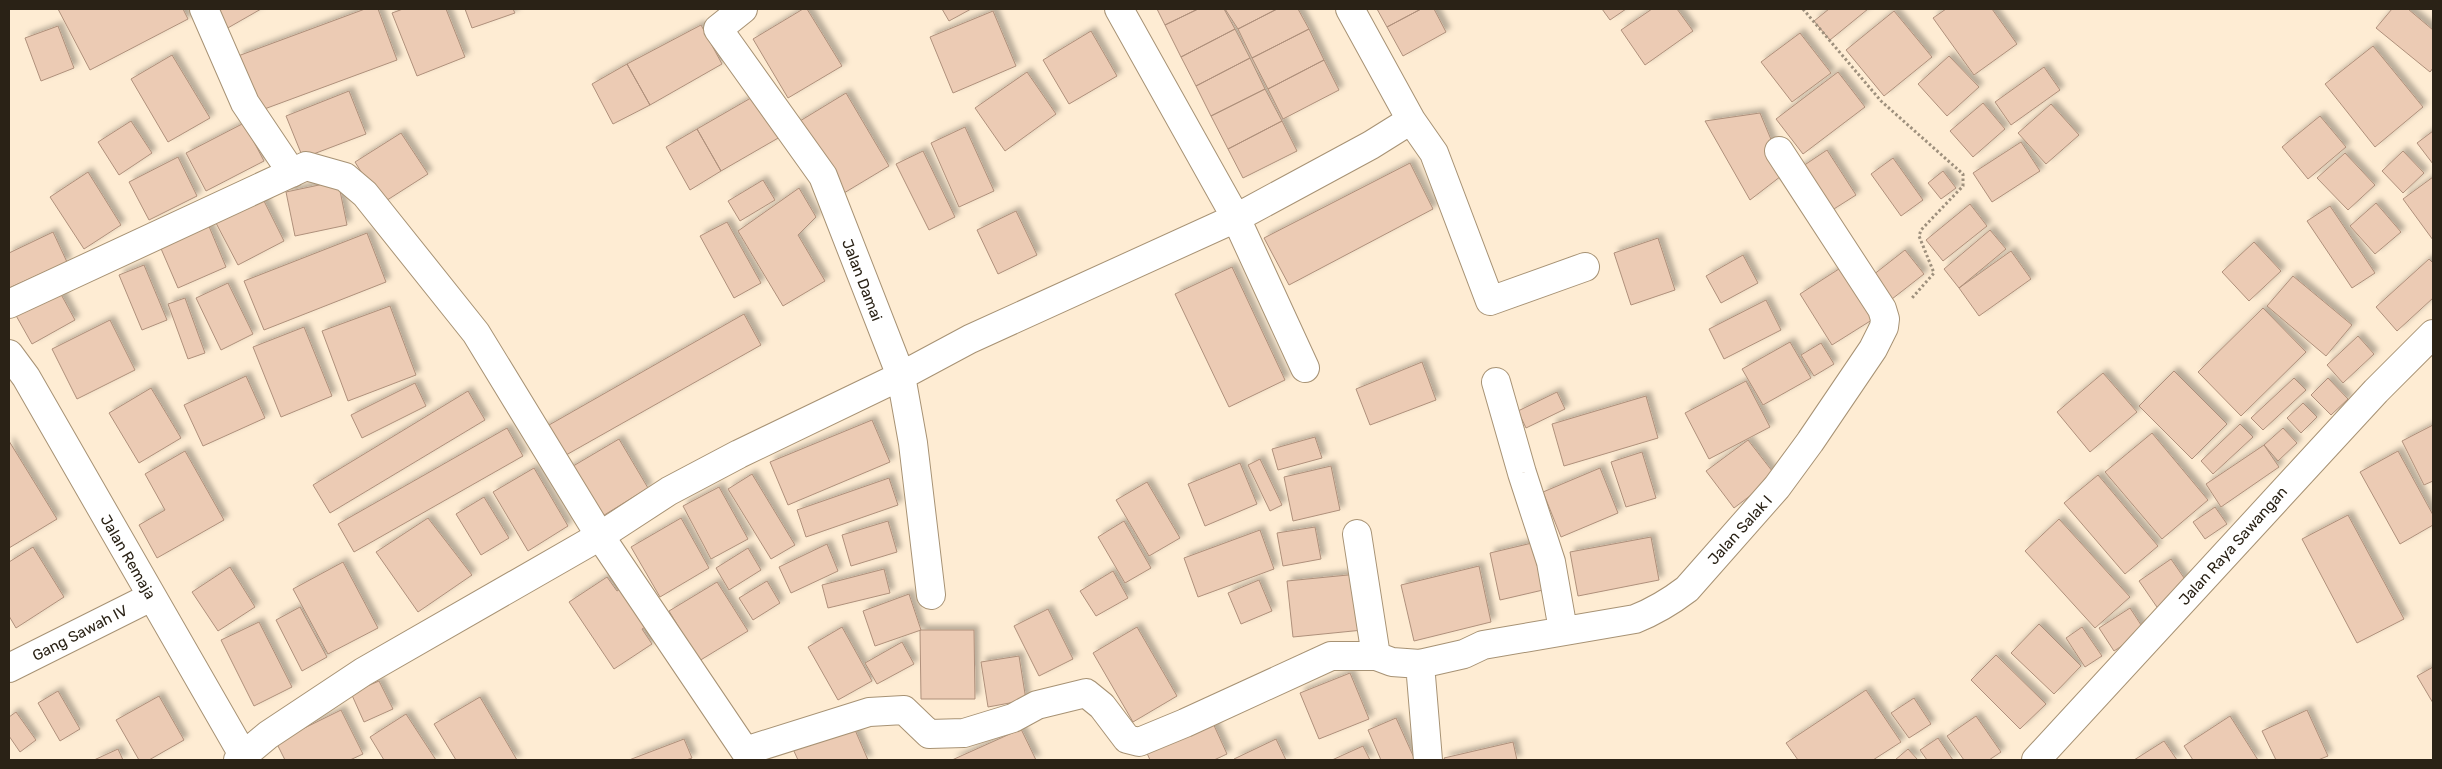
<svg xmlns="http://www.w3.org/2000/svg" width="2442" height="769" font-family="Rubik,sans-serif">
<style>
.building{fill:#eccbb4;stroke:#af907b;filter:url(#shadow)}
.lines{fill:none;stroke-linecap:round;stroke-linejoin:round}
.minor-casing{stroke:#a79274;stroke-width:30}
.trunk-casing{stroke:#a79274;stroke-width:30}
.path{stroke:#9e907d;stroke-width:3;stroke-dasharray:2.5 2.5;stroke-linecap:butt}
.minor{stroke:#fff;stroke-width:28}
.trunk{stroke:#fff;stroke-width:28}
.labels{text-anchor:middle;stroke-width:5;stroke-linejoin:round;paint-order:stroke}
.street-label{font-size:15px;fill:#2a2216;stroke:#fff}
</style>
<defs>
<filter id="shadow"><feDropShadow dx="4.5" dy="-4.5" stdDeviation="2.5" flood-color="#0004"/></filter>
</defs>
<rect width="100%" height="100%" fill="#feecd3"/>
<path class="building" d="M58 9H183L188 19 90 70Z
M214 9H261L226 29Z
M365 9H378L397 60 259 111 238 56Z
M403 9H446L465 57 417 76 392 13Z
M465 9H513L515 13 472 28Z
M803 9H807L842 66 788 98 753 39Z
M942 9H971L949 21Z
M1157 9H1198L1165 25Z
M1198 9H1224L1235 29 1181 57 1165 25Z
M1225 9H1277L1238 29Z
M1277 9H1298L1309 29 1252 58 1238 29Z
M1377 9H1421L1387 27Z
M1421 9H1434L1446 32 1403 56 1387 27Z
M1602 9H1626L1610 20Z
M1652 9H1677L1693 31 1645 65 1621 30Z
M1829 9H1868L1830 40 1814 21Z
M1946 9H1992L2017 44 1974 75 1933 18Z
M2392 9H2408L2433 30V68L2430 72 2376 28Z
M993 11 1016 66 953 93 930 37Z
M1894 11 1932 57 1884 96 1846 50Z
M701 25 722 64 650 105 627 64Z
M58 26 74 68 41 81 25 38Z
M1235 29 1250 58 1196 86 1181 57Z
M1309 29 1324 60 1268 89 1252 58Z
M1091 31 1117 76 1069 104 1043 60Z
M1800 33 1831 73 1792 102 1761 62Z
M2373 46 2423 107 2375 147 2325 84Z
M172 55 210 118 168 142 131 79Z
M1949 56 1979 87 1947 116 1918 84Z
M1250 58 1265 89 1211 116 1196 86Z
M1324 60 1339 90 1283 119 1268 89Z
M627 64 650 105 613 124 592 84Z
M2044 67 2060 90 2011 125 1995 102Z
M1027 72 1056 114 1005 151 975 108Z
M1838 72 1865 107 1803 154 1776 119Z
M1265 89 1282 121 1228 149 1211 116Z
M349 91 366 134 303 158 286 116Z
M846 93 889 166 839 196 795 124Z
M756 95 780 137 721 171 697 129Z
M1983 103 2005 129 1973 157 1950 131Z
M2051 104 2079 135 2046 164 2018 133Z
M1760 113 1785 173 1750 200 1705 121Z
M2320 116 2346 147 2308 179 2282 147Z
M131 121 152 153 119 175 98 142Z
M1282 121 1297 151 1243 178 1228 149Z
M244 123 264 161 206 191 186 153Z
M965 127 994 191 959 207 931 143Z
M697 129 721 171 690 190 666 147Z
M2433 131V164L2417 143Z
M401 133 428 174 381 204 355 162Z
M2021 142 2040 171 1992 202 1973 173Z
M1827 150 1856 195 1826 214 1797 170Z
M923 151 955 217 929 230 896 164Z
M2403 151 2424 173 2403 193 2382 171Z
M2345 153 2375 185 2348 210 2317 178Z
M178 157 197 196 149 220 129 182Z
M1893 158 1923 200 1901 216 1871 174Z
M1410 163 1433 209 1289 285 1264 238Z
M1943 171 1956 188 1941 199 1928 183Z
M88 172 121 225 84 249 50 197Z
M2433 177V240L2403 199Z
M763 180 775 200 740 221 728 201Z
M338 181 347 225 295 236 286 192Z
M799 188 816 217 798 235 825 281 783 306 738 231Z
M263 199 284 241 238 265 216 223Z
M2376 203 2401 232 2375 254 2350 226Z
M1970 204 1987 226 1943 261 1926 240Z
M2330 206 2375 273 2352 288 2307 221Z
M1016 211 1037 255 998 274 977 230Z
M727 222 761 283 734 298 700 236Z
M208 224 226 267 178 288 159 244Z
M1990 230 2006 249 1959 288 1944 269Z
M53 232 67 262 9 288V253Z
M367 233 386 282 264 330 244 281Z
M1658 238 1675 290 1631 305 1614 253Z
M2254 242 2281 271 2249 301 2222 272Z
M1905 250 1924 274 1892 299 1873 275Z
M2011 251 2031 279 1979 316 1959 288Z
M1743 255 1758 283 1721 303 1706 276Z
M2429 259 2433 263V298L2397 331 2376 307Z
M144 265 167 320 142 330 119 275Z
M1232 267 1285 380 1229 407 1175 294Z
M1842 267 1875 318 1832 345 1800 294Z
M2293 276 2352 325 2326 356 2267 306Z
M228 283 253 334 221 350 196 298Z
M57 287 75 320 32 344 14 312Z
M185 298 205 353 188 359 168 304Z
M1766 300 1781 330 1724 359 1709 329Z
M390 306 416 375 348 401 322 331Z
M2263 308 2306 352 2241 416 2198 372Z
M744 314 761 345 559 459 542 429Z
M110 320 135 370 77 399 52 349Z
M304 327 332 396 281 417 253 347Z
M2358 336 2374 354 2343 383 2327 365Z
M1790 342 1811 378 1763 405 1742 369Z
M1821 343 1834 364 1814 376 1801 355Z
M1422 362 1436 400 1370 425 1356 389Z
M2174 371 2227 424 2192 459 2139 406Z
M2103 373 2137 412 2090 452 2057 412Z
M246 376 265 418 203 446 184 405Z
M2294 378 2306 390 2263 430 2251 418Z
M2328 378 2348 399 2331 415 2311 395Z
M1746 381 1770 427 1709 459 1685 413Z
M415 383 426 406 362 438 351 415Z
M151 388 181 438 139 463 109 413Z
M468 391 485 420 330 513 313 485Z
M1557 392 1565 409 1526 428 1518 411Z
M1646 396 1658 438 1564 466 1552 424Z
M2303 403 2317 417 2301 433 2287 418Z
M872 420 890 462 788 505 770 462Z
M2240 424 2253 437 2213 474 2201 461Z
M2433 425V481L2424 485 2402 441Z
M507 428 523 456 354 552 338 524Z
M2283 428 2297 443 2278 461 2264 445Z
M2152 433 2208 500 2162 539 2105 472Z
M1315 437 1322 458 1278 470 1272 449Z
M619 439 648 488 593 522 563 472Z
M1748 440 1776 476 1734 508 1706 471Z
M9 441 57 519 9 548Z
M2264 445 2279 467 2221 507 2206 484Z
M185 451 224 520 157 558 139 525 165 510 145 474Z
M2398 451 2433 515V525L2400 544 2360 472Z
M1642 452 1656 498 1626 507 1611 462Z
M1260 459 1282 505 1270 511 1248 465Z
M1240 463 1257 504 1205 526 1188 484Z
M1331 466 1340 510 1293 521 1284 477Z
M534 468 568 526 528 551 493 492Z
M1600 468 1618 513 1561 537 1543 492Z
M752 474 795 545 771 559 728 489Z
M2098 475 2158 546 2125 574 2064 503Z
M889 478 898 505 806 537 797 510Z
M1147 482 1180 538 1149 556 1116 500Z
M719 487 748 539 711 559 683 506Z
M484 497 509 538 481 555 456 514Z
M2215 507 2227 524 2205 539 2193 522Z
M2348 515 2404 619 2357 643 2302 539Z
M428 518 472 575 418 612 376 552Z
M681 518 709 568 660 597 631 547Z
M2059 519 2130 597 2095 628 2025 551Z
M888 521 897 552 851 566 842 535Z
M1124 521 1151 568 1125 583 1098 537Z
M1315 527 1321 559 1283 566 1277 533Z
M1260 530 1274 569 1198 597 1184 558Z
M1651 537 1659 580 1578 596 1570 552Z
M1532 543 1543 590 1500 600 1490 553Z
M827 544 838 571 791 593 779 567Z
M33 547 64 597 16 628 9 616V562Z
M748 548 761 570 729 590 716 568Z
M2171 559 2191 588 2159 610 2139 581Z
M343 562 378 628 328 654 293 589Z
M1479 566 1491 622 1414 641 1401 585Z
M230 567 255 607 218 631 192 592Z
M884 569 890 593 828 608 822 585Z
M1113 571 1128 598 1096 616 1080 591Z
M1358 574 1363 630 1293 637 1287 581Z
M607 577 617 591 626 585 651 624 642 629 652 644 614 669 569 602Z
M1259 580 1272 611 1241 624 1228 593Z
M767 581 780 603 753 620 739 598Z
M717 582 748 631 699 661 669 611Z
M909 594 921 630 875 646 863 611Z
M300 607 327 657 302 671 276 620Z
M2130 608 2145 631 2114 651 2099 628Z
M1048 609 1073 659 1039 676 1014 626Z
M259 622 292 687 254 706 221 640Z
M2039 624 2081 666 2054 694 2011 653Z
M842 627 872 681 838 700 808 647Z
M1137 627 1177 696 1133 722 1093 653Z
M2082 627 2102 656 2085 667 2066 638Z
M920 630H974L975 699H921Z
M902 642 914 664 877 684 865 663Z
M1996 655 2046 704 2020 729 1971 680Z
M1019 656 1026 700 988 707 981 662Z
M2433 667V703L2417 676Z
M1350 673 1369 719 1319 739 1300 693Z
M379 681 393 709 364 722 351 693Z
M1866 690 1901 742 1873 760H1798L1786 743Z
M58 691 80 729 60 741 38 703Z
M159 696 184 740 149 760H139L116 720Z
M480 697 517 760H456L434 724Z
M1914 698 1931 724 1909 738 1891 713Z
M341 710 363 754 350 760H285L276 742Z
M2307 710 2328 756 2318 760H2276L2262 731Z
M16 712 36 740 20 752 9 736V717Z
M406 714 436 760H384L370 737Z
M1976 716 2001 752 1989 760H1964L1947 736Z
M2230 716 2258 760H2193L2184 746Z
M1396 718 1415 760H1381L1368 730Z
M1212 721 1227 754 1214 760H1150L1146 751Z
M852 723 868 760H798L793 749Z
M1021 729 1036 760H952Z
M1938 738 1953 760H1927L1920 750Z
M684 739 692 758 686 760H629Z
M1276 739 1286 760H1235L1234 759Z
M2164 741 2177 760H2134Z
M1513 742 1517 760H1445L1444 758Z
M1363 746 1370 760H1332Z
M118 749 123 760H94Z
M1908 749 1918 760H1895Z"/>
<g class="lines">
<g class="minor-casing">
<path id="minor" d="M204 9 245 103 292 173
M743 9 718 29 823 176 901 376 913 443 931 595
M1119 9 1236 218 1305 368
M1350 9 1411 120 1434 153 1490 301 1585 267
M9 304 306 166 345 177 365 194 476 333 600 536 745 751 869 712 904 710 929 734 964 733 1013 718 1037 705 1086 693 1102 706 1127 739 1139 742 1185 723 1331 656H1376L1392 662 1420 664
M9 354 26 377 246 760
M1496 382 1522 473 1551 562 1563 630
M1357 534 1376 656
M9 668 151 597
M238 760 268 735 363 672 600 536 669 491 739 454 901 376 970 339 1236 218 1371 145 1411 120
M1428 760 1420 664 1464 654 1483 645 1635 619C1655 611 1670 602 1687 589L1777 487 1810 442 1873 349 1884 327 1885 319 1882 309 1779 151"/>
</g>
<g class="trunk-casing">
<path id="trunk" d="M2036 760 2376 391 2433 334"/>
</g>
<path class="path" d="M1803 9 1881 101 1963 174V186L1921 230 1919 236 1934 273 1912 298"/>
<use href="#minor" class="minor"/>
<use href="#trunk" class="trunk"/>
</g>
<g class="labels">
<g class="street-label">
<text transform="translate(862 280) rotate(69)" y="5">Jalan Damai</text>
<text transform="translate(1740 530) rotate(-48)" y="5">Jalan Salak I</text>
<text transform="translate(2233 546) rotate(-48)" y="5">Jalan Raya Sawangan</text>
<text transform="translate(128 557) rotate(60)" y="5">Jalan Remaja</text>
<text transform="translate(80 633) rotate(-27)" y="5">Gang Sawah IV</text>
</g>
</g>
<rect width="2442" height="769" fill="none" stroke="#2a2216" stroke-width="20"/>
</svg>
